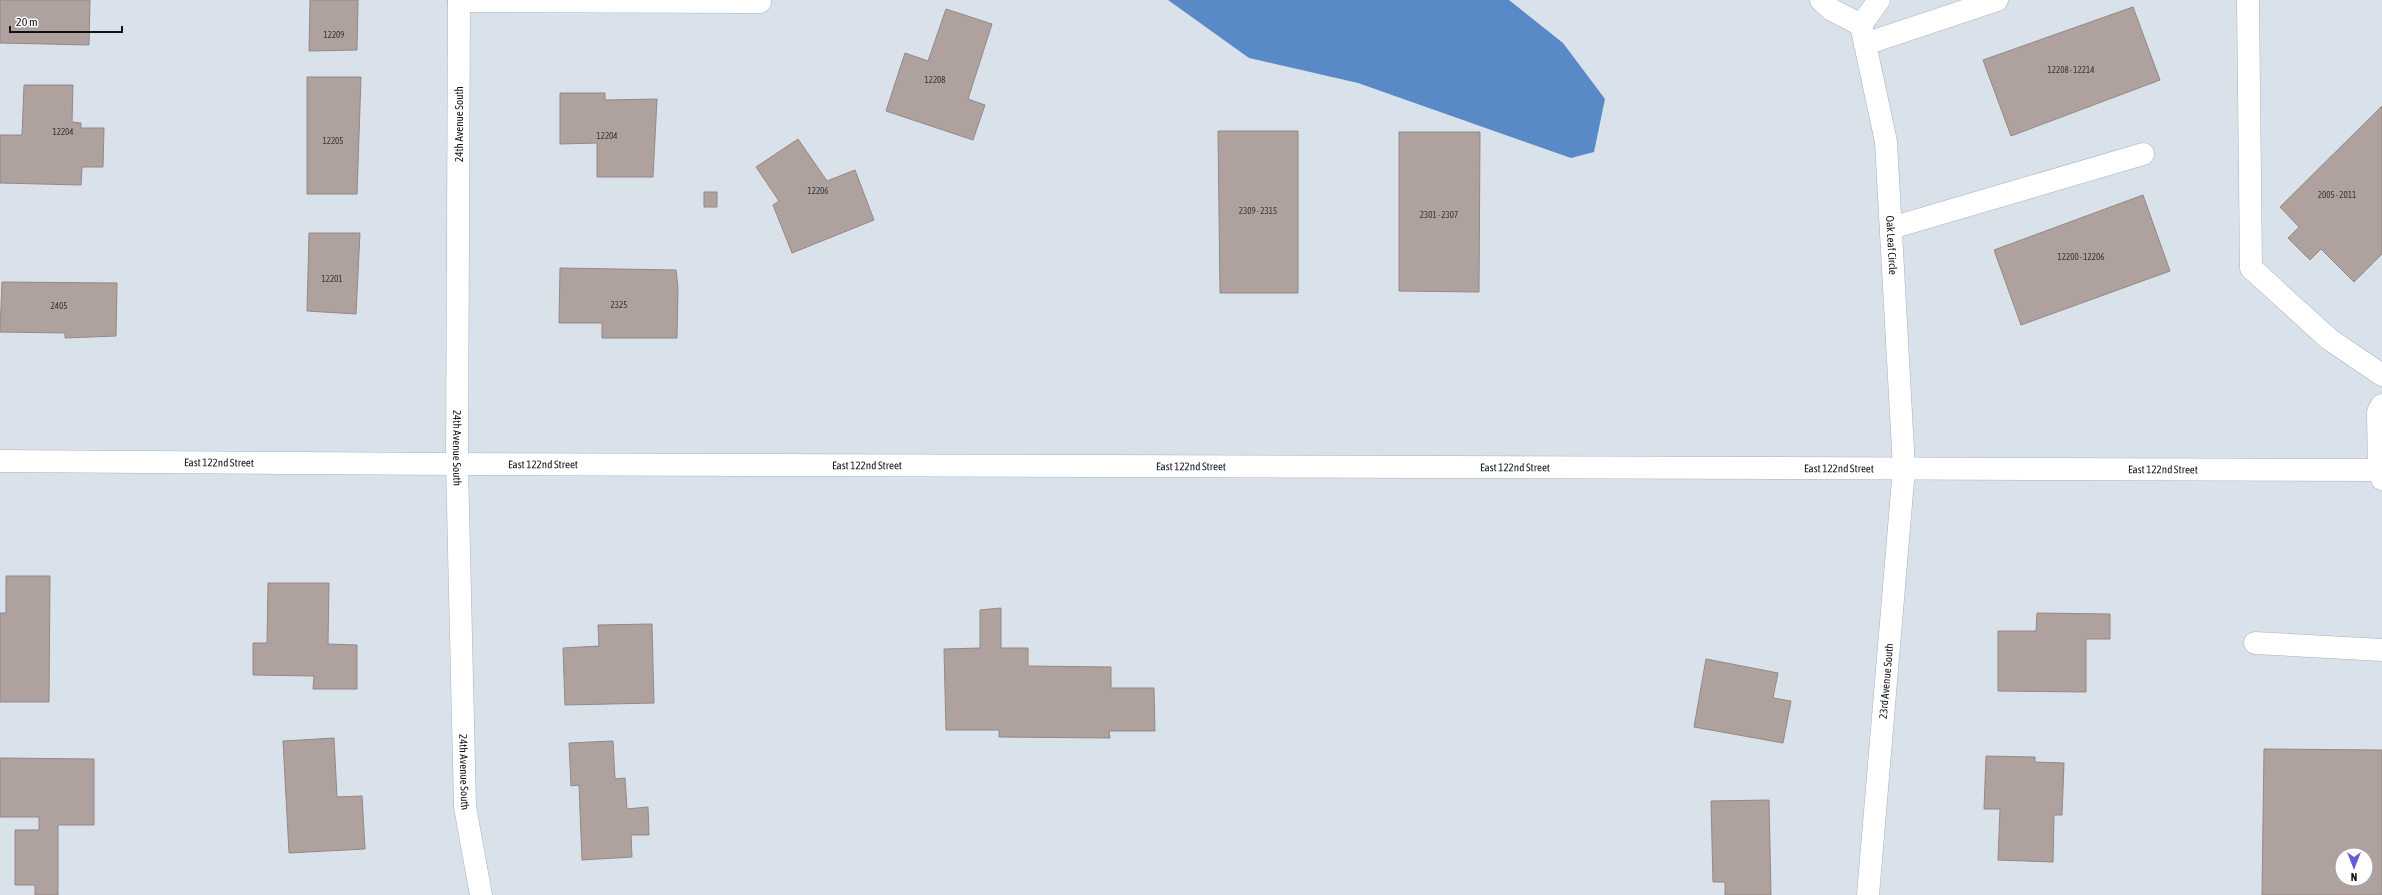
<svg xmlns="http://www.w3.org/2000/svg" width="2382" height="895" font-family="'Asap Condensed',sans-serif">
<style>
.water{fill:#5989c7}
.building{fill:#aea19e;stroke:#958885;fill-rule:evenodd}
.lines{fill:none;stroke-linecap:round;stroke-linejoin:round}
.lane-casing{stroke:#aab2bb;stroke-width:23}
.street-casing{stroke:#aab2bb;stroke-width:23}
.secondary-casing{stroke:#aab2bb;stroke-width:23}
.lane{stroke:#fff;stroke-width:22}
.street{stroke:#fff;stroke-width:22}
.secondary{stroke:#fff;stroke-width:22}
.labels{text-anchor:middle;stroke-width:3.5;stroke-linejoin:round;paint-order:stroke}
.number-label{font-size:9px;fill:#383638}
.street-label{font-size:11px;fill:#101216;stroke:#fff}
</style>
<rect width="100%" height="100%" fill="#d9e1eb"/>
<path class="water" d="M1168 0H1509L1563 43 1605 99 1594 152 1571 158 1358 83 1249 58Z"/>
<path class="building" d="M0 0H90L89 45 0 43Z
M310 0H358L357 50 309 51Z
M2133 7 2160 80 2011 136 1983 60Z
M946 9 992 24 968 99 985 105 973 140 886 111 905 53 928 61Z
M307 77H361L357 194H307Z
M24 85H73L72 122 81 123V128H104L103 167H82L81 185 0 183V135H22Z
M560 93H605V100L657 99 653 177H597V143L560 144Z
M2382 106V254L2354 282 2321 249 2310 260 2288 238 2299 227 2280 207Z
M1218 131H1298V293H1220Z
M1399 132H1480L1479 292 1399 291Z
M798 139 827 181 855 170 874 220 792 253 773 205 779 201 756 167Z
M704 192H717V207H704Z
M2143 195 2170 271 2021 325 1994 250Z
M309 233H360L356 314 307 311Z
M560 268 676 270 678 288 677 338H602V323H559Z
M2 282 117 283 116 336 65 338V333L0 332Z
M6 576H50L49 702H0V613H6Z
M268 583H329L328 644 357 645V689H313L314 676 253 675V643H267Z
M1001 608V648H1028V666L1111 667V688H1154L1155 731H1109L1110 738 999 737V730H946L944 649 980 648V610Z
M2037 613 2110 614V639H2086V692L1998 691V631H2036Z
M652 624 654 703 565 705 563 648 599 646 598 625Z
M1706 659 1778 673 1773 698 1791 701 1783 743 1694 727Z
M334 738 337 797 362 796 365 849 289 853 283 741Z
M613 741 615 779 625 778 627 809 648 807 649 835H631L632 857 582 860 579 785 571 786 569 743Z
M2264 749 2382 750V895H2262ZM2342 855H2366V879H2342Z
M1986 756 2035 757V762L2064 763 2062 815H2054L2053 862 1998 860 2000 809H1984Z
M0 758 94 759V825H58V895H35V885H15V830H39V817H0Z
M1769 800 1771 895H1725V882H1713L1711 801Z"/>
<g class="lines">
<g class="lane-casing">
<path id="lane" d="M2248 0 2251 268 2329 339 2382 375
M1865 44 1997 0
M1891 228 2143 154
M2382 405 2378 412 2379 470 2382 479
M2255 643 2382 650"/>
</g>
<g class="street-casing">
<g id="street">
<path id="s1" d="M459 0 457 464 465 807 481 895"/>
<path d="M1821 0 1832 10 1861 25 1879 0"/>
<path d="M459 1 760 2"/>
<path id="s2" d="M1861 25 1886 142 1904 468 1868 895"/>
</g>
</g>
<g class="secondary-casing">
<g id="secondary">
<path id="s3" d="M0 461 457 464 2382 470"/>
</g>
</g>
<use href="#lane" class="lane"/>
<use href="#street" class="street"/>
<use href="#secondary" class="secondary"/>
</g>
<g class="labels">
<g class="number-label">
<text x="334" y="38">12209</text>
<text x="2071" y="73">12208 - 12214</text>
<text x="935" y="83">12208</text>
<text x="63" y="135">12204</text>
<text x="607" y="139">12204</text>
<text x="333" y="144">12205</text>
<text x="818" y="194">12206</text>
<text x="2337" y="198">2005 - 2011</text>
<text x="1258" y="214">2309 - 2315</text>
<text x="1439" y="218">2301 - 2307</text>
<text x="2081" y="260">12200 - 12206</text>
<text x="332" y="282">12201</text>
<text x="619" y="308">2325</text>
<text x="59" y="309">2405</text>
</g>
<g class="street-label">
<text transform="translate(459 124) rotate(-90)" y="4">24th Avenue South</text>
<text dy="4" stroke="none"><textPath href="#s2" startOffset="223">Oak Leaf Circle</textPath></text>
<text dy="4" stroke="none"><textPath href="#s1" startOffset="448">24th Avenue South</textPath></text>
<text dy="4" stroke="none"><textPath href="#s3" startOffset="219">East 122nd Street</textPath></text>
<text dy="4" stroke="none"><textPath href="#s3" startOffset="543">East 122nd Street</textPath></text>
<text dy="4" stroke="none"><textPath href="#s3" startOffset="867">East 122nd Street</textPath></text>
<text dy="4" stroke="none"><textPath href="#s3" startOffset="1191">East 122nd Street</textPath></text>
<text dy="4" stroke="none"><textPath href="#s3" startOffset="1515">East 122nd Street</textPath></text>
<text dy="4" stroke="none"><textPath href="#s3" startOffset="1839">East 122nd Street</textPath></text>
<text dy="4" stroke="none"><textPath href="#s3" startOffset="2163">East 122nd Street</textPath></text>
<text transform="translate(1886 681) rotate(-85)" y="4">23rd Avenue South</text>
<text dy="4" stroke="none"><textPath href="#s1" startOffset="772">24th Avenue South</textPath></text>
</g>
</g>
<g transform="translate(2354 867) rotate(180)"><circle r="19" fill="#ffffff" stroke="#9fa0a2"/>
<path d="M0-3L7 15L0 10L-7 15Z" fill="#695bd5"/>
<text y="-6" font-size="11" font-weight="bold" text-anchor="middle" fill="#101216">N</text>
</g>
<path d="M10 26v6h112v-6" fill="none" stroke="#101216" stroke-width="2"/>
<text x="16" y="26" font-size="12" fill="#101216" stroke="#ffffff" stroke-width="3" paint-order="stroke">20 m</text>
</svg>
